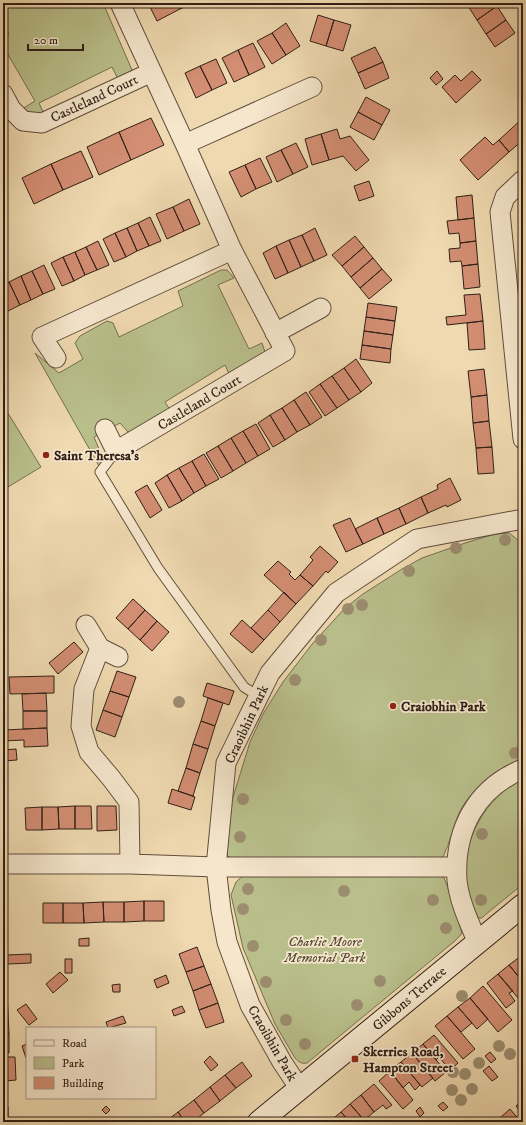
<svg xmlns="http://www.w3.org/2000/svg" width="526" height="1125" font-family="'IM FELL DW Pica',serif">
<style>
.green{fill:#b9bf8b;stroke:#746f50}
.building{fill:#d38e73;stroke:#301f16}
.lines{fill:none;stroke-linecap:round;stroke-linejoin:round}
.lane-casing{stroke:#604e3c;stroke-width:11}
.street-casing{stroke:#604e3c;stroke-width:21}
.secondary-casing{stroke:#301f16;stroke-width:24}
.lane{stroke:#f5e6cc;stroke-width:9}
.street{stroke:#f5e6cc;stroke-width:19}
.secondary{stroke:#f5e6cc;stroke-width:22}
.tree{fill:#9c8d6f}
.poi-dot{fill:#8f2418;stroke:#f5e6cc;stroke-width:1.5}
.labels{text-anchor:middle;stroke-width:3.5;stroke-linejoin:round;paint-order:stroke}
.street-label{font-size:14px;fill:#301f16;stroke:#f5e6cc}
.poi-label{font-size:14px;font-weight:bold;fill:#301f16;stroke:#f5e6cc;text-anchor:start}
.park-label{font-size:14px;font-style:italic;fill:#594f39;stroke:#f5e6cc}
</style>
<rect width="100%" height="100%" fill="#efd9b0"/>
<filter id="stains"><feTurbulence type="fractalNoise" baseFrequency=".005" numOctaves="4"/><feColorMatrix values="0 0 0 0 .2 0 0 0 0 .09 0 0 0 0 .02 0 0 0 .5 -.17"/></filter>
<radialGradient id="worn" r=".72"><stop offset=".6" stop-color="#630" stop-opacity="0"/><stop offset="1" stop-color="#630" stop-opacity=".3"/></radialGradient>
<path class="green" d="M3 3H103L132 70 119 81 112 67 39 103 44 114 35 117 22 109 35 101 3 46V38L9 34 3 23Z
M221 270H227L234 278 218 285 249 349 262 343 265 352 260 362 231 378 225 365 165 402 172 413 136 435 128 432 120 423 94 437 104 461 99 466 35 353 59 373 83 359 75 343 80 336 107 321 113 323 119 337 183 306 178 291Z
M3 405 41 467 3 490Z
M509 533 523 544V761C496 774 474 784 459 813 453 827 450 843 443 857L436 858H232L227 856 230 807 250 742 263 714 283 682 313 643 345 608 363 594 402 569 422 558 468 542 495 534Z
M523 779V884L485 915 482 918H478C473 906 468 895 466 883 461 841 485 797 523 779Z
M247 872 437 874 444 878 447 885 462 933 456 940 307 1063C301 1064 299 1062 295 1058L275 1024 243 948 231 895 236 882Z"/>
<path class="building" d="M148 3H177L180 9 157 21Z
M177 3H194L180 9Z
M473 3H495L497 6 477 20 468 6Z
M497 6 506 20 486 34 477 20Z
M318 15 334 20 326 46 310 41Z
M334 20 351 25 343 51 326 46Z
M506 20 515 33 495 47 486 34Z
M286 23 300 46 286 55 272 33Z
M272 33 286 55 272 64 257 41Z
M253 43 265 67 249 75 238 50Z
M375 47 383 62 358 73 351 58Z
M238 50 249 75 234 82 222 58Z
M216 59 227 83 212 90 200 66Z
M383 62 389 78 365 89 358 73Z
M200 66 212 90 196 98 185 73Z
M437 71 443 79 436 85 430 78Z
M472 71 481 80 456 103 442 87 455 75 461 81Z
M366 97 390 110 382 125 358 112Z
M358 112 382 125 374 140 350 127Z
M151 118 164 145 131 160 119 132Z
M523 118V140L509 152 499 140Z
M337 129 340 139 350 136 369 160 356 171 343 156 329 160 321 134Z
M119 132 131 160 99 175 87 147Z
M321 134 329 160 312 165 305 139Z
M485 137 493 145 499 140 509 152 478 180 460 160Z
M296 143 308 167 293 174 281 150Z
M281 150 293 174 277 182 266 157Z
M81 151 93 177 63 190 51 164Z
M260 158 272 182 256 189 245 165Z
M51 164 63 190 34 204 22 178Z
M245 165 256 189 241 197 229 172Z
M369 181 374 196 359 201 354 186Z
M472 195 474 218 458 220 456 197Z
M189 199 200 224 184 231 173 207Z
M173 207 184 231 167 239 156 214Z
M150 217 161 241 149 246 138 223Z
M474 218 476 241 460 243 459 233 449 234 447 221Z
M138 223 149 246 137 251 127 228Z
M127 228 137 251 126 257 115 233Z
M315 228 327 255 314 261 302 235Z
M115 233 126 257 114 262 103 239Z
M302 235 314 261 301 267 289 240Z
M355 236 364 247 342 266 332 255Z
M289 240 301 267 288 273 276 246Z
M98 241 109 265 97 270 86 247Z
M476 241 478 264 462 266 461 261 450 262 449 249 460 248V243Z
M276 246 288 273 275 279 263 253Z
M86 247 97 270 85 275 75 252Z
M364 247 373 258 351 277 342 266Z
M75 252 85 275 74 281 63 257Z
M63 257 74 281 62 286 51 263Z
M373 258 382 269 360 288 351 277Z
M478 264 480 287 464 289 462 266Z
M44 265 55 289 43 294 32 271Z
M382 269 392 280 369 299 360 288Z
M32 271 43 294 31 300 21 276Z
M21 276 31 300 20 305 9 282Z
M9 282 20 305 8 311 3 300V284Z
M480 294 483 321 447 325 446 317 466 315 464 295Z
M368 303 397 307 395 321 366 317Z
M366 317 395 321 393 335 364 331Z
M483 321 485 349 469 350 467 323Z
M364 331 393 335 391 349 362 345Z
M362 345 391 349 390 363 360 359Z
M356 359 372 383 361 392 344 368Z
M344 368 361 392 349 400 332 376Z
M484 369 487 395 471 397 468 371Z
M332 376 349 400 337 408 320 384Z
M320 384 337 408 325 416 309 392Z
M306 392 322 417 310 425 294 400Z
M487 395 489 421 473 423 471 397Z
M294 400 310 425 297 432 282 408Z
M282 408 297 432 285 440 270 415Z
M270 415 285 440 273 447 258 423Z
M489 421 492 447 476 448 473 423Z
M256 424 270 449 258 456 243 431Z
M243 431 258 456 246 463 231 438Z
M231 438 246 463 233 471 218 446Z
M218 446 233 471 221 478 206 453Z
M492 447 494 473 478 474 476 448Z
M204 454 219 479 206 486 192 461Z
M192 461 206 486 194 493 179 468Z
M179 468 194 493 182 501 167 475Z
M167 475 182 501 169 508 155 483Z
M450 478 461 500 447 507 446 505 428 513 421 497 438 489 437 485Z
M147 485 162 510 150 518 135 492Z
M421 497 428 513 406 524 399 508Z
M399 508 406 524 384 534 377 518Z
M350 518 363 544 346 552 333 525Z
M377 518 384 534 363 544 355 529Z
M320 546 338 562 328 573 326 571 313 586 300 575 313 560 310 557Z
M278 561 291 572 289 574 295 580 300 575 313 586 296 604 264 575Z
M284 592 296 604 280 622 268 610Z
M133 599 145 610 128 629 116 618Z
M145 610 157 621 140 640 128 629Z
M268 610 280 622 264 640 251 628Z
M242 620 264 640 252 653 230 634Z
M157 621 169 632 152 651 140 640Z
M74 642 83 652 58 674 49 663Z
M117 671 136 677 129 697 110 691Z
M54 676V693L10 694 9 677Z
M207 683 234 691 229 705 203 696Z
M110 691 129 697 122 717 103 710Z
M46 693 47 711H23L22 694Z
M208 698 223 703 215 726 201 721Z
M103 710 122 717 115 737 96 730Z
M23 711H47V728L23 729Z
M201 721 215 726 208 749 193 744Z
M47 728 48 746 24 747V740L3 741V730Z
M193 744 208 749 200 773 186 768Z
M16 749 17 760 3 761V750Z
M186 768 200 773 193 796 178 791Z
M172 789 195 797 191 810 168 803Z
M75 806V829H59L58 807Z
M75 806H91L92 829H75Z
M97 806H116L117 830 97 831Z
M42 807V830H26L25 808Z
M42 807H58L59 829 42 830Z
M3 811H6V830H3Z
M144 901V921L124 922V902Z
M144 901H164V921H144Z
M103 902 104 922 84 923 83 903Z
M103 902H124V922H104Z
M43 903H63V923H43Z
M63 903H83L84 923H63Z
M3 932H6V953H3Z
M89 938V946H79V939Z
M197 947 204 966 186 972 179 954Z
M3 953H6V955L31 954V963L7 964V973H3Z
M521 956 523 959V982L509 965Z
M65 959H72V973H65Z
M509 965 523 982V1004L498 974Z
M204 966 211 984 193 991 186 972Z
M60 972 68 980 53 993 46 984Z
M3 973H7V992L3 993Z
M498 974 513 991 509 993 515 1001 506 1008 487 983Z
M166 975 169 983 157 988 154 980Z
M120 984V992H113L112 985Z
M211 984 218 1003 199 1010 193 991Z
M483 986 512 1020 498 1032 470 998Z
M7 992 8 1013H3V993Z
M470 998 488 1019 477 1029 458 1007Z
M218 1003 224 1022 206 1028 199 1010Z
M26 1004 37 1019 29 1025 17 1010Z
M182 1006 185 1012 174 1016 172 1010Z
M458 1007 472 1023 461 1032 447 1016Z
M3 1013H8L9 1033H3Z
M123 1016 126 1023 108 1028 106 1022Z
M447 1016 475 1049 463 1059 435 1026Z
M3 1033H9V1053H3Z
M434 1035 458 1063 450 1070 439 1057 436 1060 423 1044Z
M27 1044V1057L26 1058 22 1046Z
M423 1044 446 1072 435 1081 412 1053Z
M490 1052 496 1059 491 1063 485 1056Z
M412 1053 433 1078 422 1087 401 1062Z
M210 1056 218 1065 211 1071 204 1062Z
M5 1057H15L16 1080 6 1081Z
M242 1062 252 1076 236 1088 225 1075Z
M401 1062 420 1085 415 1090 409 1082 403 1088 390 1071Z
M489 1066 498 1077 492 1081 483 1071Z
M390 1071 413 1100 403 1109 379 1081Z
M225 1075 236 1088 220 1101 210 1087Z
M374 1084 392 1105 386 1109 383 1105 374 1112 361 1095Z
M210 1087 220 1101 204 1113 194 1100Z
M361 1095 374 1112 364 1120 350 1104Z
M194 1100 204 1113 193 1122H185L178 1112Z
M523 1100V1115L516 1106Z
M443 1102 448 1107 443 1111 438 1106Z
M350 1104 364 1120 365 1122H350L341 1112Z
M106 1106 110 1110 106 1114 102 1110Z
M8 1107V1122H3V1108Z
M420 1107 424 1113 420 1117 416 1111Z
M510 1109 521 1122H505L501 1117Z
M178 1112 185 1122H165Z
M341 1112 350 1122H329Z
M501 1117 505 1122H494Z"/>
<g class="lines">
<g class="lane-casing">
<path id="lane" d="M116 451 100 472 158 568 244 687 258 696"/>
</g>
<g class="street-casing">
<path id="street" d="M3 94 11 109 23 121 42 123 152 72
M185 144 312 87
M523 180 505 197 500 212 523 439
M275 333 321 308
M56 358 42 337 232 250
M105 429 116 451 285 351 232 250 185 144 120 3
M86 625 100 648 118 657
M100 648 84 689 81 726 89 752 111 778 129 802 130 864
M3 864H130L216 867H457
M477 941C469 922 459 901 457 880 454 830 476 788 523 769
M300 1089 282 1062 250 1005 227 942 221 910 216 867 226 763 270 673 336 593 417 539 523 519"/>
</g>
<g class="secondary-casing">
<path id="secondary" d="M259 1122 523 905"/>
</g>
<use href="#lane" class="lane"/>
<use href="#street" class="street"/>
<use href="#secondary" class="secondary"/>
</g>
<g class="tree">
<circle cx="505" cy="540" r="6"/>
<circle cx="456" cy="548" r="6"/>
<circle cx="409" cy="571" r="6"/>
<circle cx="362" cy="605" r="6"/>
<circle cx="348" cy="609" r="6"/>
<circle cx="321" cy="640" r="6"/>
<circle cx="295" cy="680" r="6"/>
<circle cx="179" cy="702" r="6"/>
<circle cx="515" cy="753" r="6"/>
<circle cx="243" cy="799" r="6"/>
<circle cx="482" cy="834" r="6"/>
<circle cx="240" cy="837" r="6"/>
<circle cx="248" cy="889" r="6"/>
<circle cx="344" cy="891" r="6"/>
<circle cx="433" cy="900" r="6"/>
<circle cx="481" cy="900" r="6"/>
<circle cx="243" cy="909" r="6"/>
<circle cx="446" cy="928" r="6"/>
<circle cx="253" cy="946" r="6"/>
<circle cx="380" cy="981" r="6"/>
<circle cx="266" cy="982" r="6"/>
<circle cx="462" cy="996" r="6"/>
<circle cx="357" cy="1005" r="6"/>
<circle cx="286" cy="1020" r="6"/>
<circle cx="305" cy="1044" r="6"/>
<circle cx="499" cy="1046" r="6"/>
<circle cx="510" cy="1054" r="6"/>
<circle cx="479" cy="1063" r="6"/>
<circle cx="453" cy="1072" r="6"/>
<circle cx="465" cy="1074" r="6"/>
<circle cx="472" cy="1089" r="6"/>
<circle cx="452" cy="1090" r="6"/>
<circle cx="461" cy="1100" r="6"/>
</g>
<g class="poi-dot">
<circle cx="46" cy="455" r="4"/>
<circle cx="393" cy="706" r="4"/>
<rect x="351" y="1055" width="8" height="8" rx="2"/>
</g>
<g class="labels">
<g class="street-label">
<text transform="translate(94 98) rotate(-25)" y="5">Castleland Court</text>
<text transform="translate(199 402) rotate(-31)" y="5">Castleland Court</text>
<text transform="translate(246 724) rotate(-65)" y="5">Craoibhin Park</text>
<text transform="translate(409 998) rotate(-40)" y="5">Gibbons Terrace</text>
<text transform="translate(273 1043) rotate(60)" y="5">Craoibhin Park</text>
</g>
<g class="poi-label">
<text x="54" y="460">Saint Theresa's</text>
<text x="401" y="711">Craiobhin Park</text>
<text x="363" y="1056">Skerries Road,<tspan x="363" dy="16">Hampton Street</tspan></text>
</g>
<g class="park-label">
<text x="325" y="946">Charlie Moore<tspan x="325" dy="16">Memorial Park</tspan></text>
</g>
</g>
<rect width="526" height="1125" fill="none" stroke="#efd9b0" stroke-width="16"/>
<rect x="4" y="4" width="518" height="1117" fill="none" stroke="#301f16" stroke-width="2"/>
<rect x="8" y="8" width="510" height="1109" fill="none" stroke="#301f16"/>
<rect x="26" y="1027" width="130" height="72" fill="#f5e6cc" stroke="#a69683"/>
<rect x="34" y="1040" width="20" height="6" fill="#f5e6cc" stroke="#a69683"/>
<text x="62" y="1047" font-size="12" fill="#301f16">Road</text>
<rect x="34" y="1057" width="20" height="12" fill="#b9bf8b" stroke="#a69683"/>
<text x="62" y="1067" font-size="12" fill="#301f16">Park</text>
<rect x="34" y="1077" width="20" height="12" fill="#d38e73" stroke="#a69683"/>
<text x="62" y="1087" font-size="12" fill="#301f16">Building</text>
<path d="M28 44v6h55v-6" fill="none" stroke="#301f16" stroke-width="2"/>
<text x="34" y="44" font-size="12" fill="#301f16" stroke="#f5e6cc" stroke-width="3" paint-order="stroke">20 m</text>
<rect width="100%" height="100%" filter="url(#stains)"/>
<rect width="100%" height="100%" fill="url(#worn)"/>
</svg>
